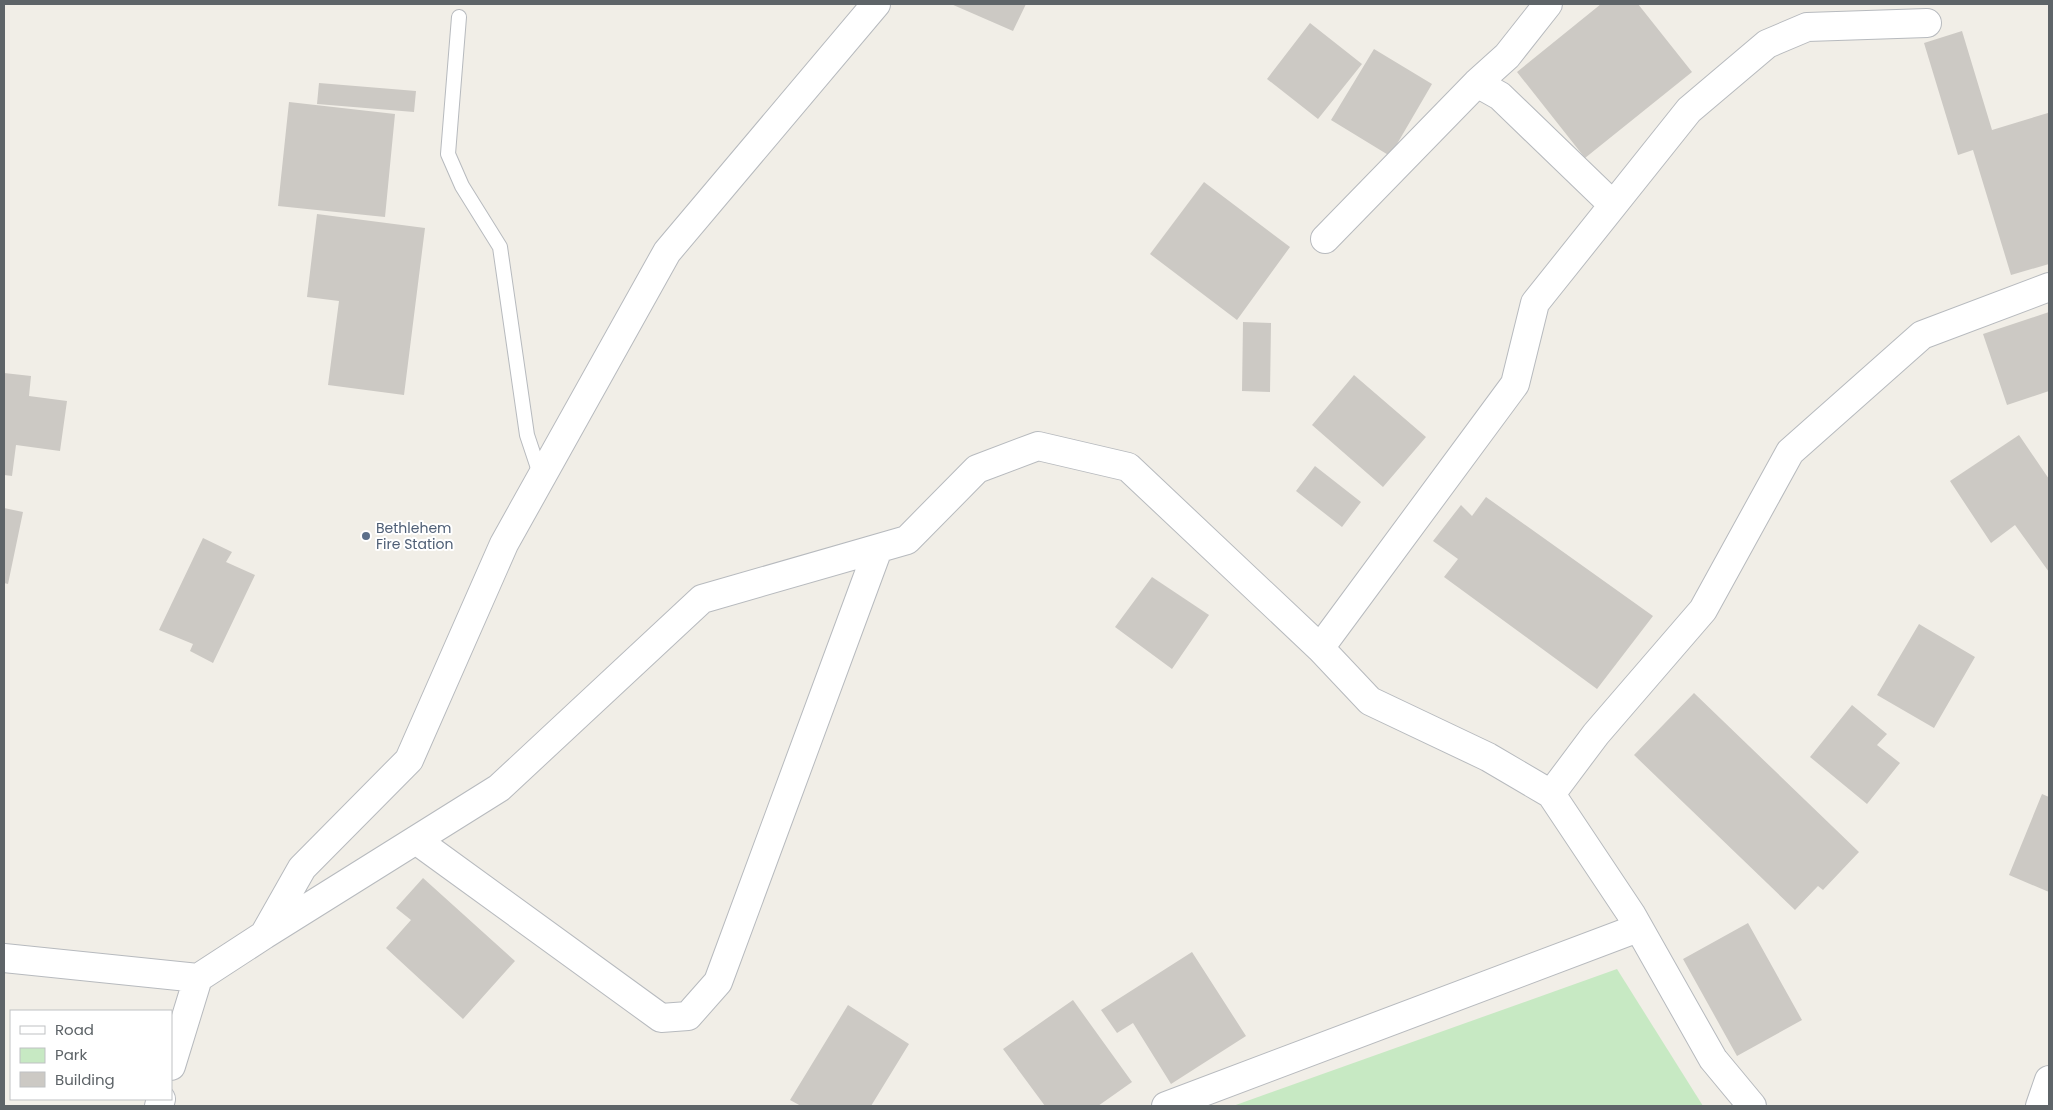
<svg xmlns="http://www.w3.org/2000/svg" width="2053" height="1110" font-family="Poppins,sans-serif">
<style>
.green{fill:#c7e9c3}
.building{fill:#ccc9c4}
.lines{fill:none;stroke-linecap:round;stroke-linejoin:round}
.lane-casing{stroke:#b7babe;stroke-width:16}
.street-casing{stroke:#b7babe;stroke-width:30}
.lane{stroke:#fff;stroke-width:14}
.street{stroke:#fff;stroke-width:28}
.service-dot{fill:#5c6f8a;stroke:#fff;stroke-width:2}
.labels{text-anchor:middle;stroke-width:4;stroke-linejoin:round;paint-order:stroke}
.service-label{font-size:14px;fill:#4e5e75;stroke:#fff;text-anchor:start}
</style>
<rect width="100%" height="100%" fill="#f1eee7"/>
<path class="green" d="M1617 969 1703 1106H1233Z"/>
<path class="building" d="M951 4H1026L1013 31Z
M1601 4H1638L1692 72 1585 158 1517 72Z
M1310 23 1362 64 1318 119 1267 79Z
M1962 31 1992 130 2048 113 2049 117V264L2011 275 1973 150 1958 155 1924 43Z
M1374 49 1432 84 1390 156 1331 120Z
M319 83 416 91 414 112 317 104Z
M289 102 395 114 385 217 278 206Z
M1204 182 1290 247 1237 320 1150 254Z
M317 214 425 228 404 395 328 385 339 301 307 297Z
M2049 312V391L2007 405 1983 334Z
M1243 322 1271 323 1270 392 1242 391Z
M4 373 31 376 29 396 67 401 60 451 16 445 12 476 4 475Z
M1354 375 1426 437 1383 487 1312 425Z
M2019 435 2049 479V572L2015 525 1991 543 1950 481Z
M1315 466 1361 502 1342 527 1296 491Z
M1486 497 1653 616 1597 689 1444 577 1458 559 1433 541 1461 505 1472 516Z
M4 508 23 512 8 584 4 583Z
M203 538 232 552 226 562 255 575 213 663 190 651 193 644 159 630Z
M1152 577 1209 615 1172 669 1115 627Z
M1919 624 1975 657 1934 728 1877 695Z
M1694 693 1859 852 1823 890 1818 886 1795 910 1634 755Z
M1852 705 1887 734 1877 745 1900 763 1867 804 1810 757Z
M2042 794 2049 797V892L2009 875Z
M423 878 515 961 463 1019 386 948 411 920 396 908Z
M1748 923 1802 1020 1737 1056 1683 959Z
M1192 952 1246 1036 1171 1084 1133 1023 1117 1033 1101 1010Z
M1073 1000 1132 1082 1098 1106H1045L1003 1049Z
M848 1005 909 1044 871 1106H801L790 1100Z"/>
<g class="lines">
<g class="lane-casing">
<path id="lane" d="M459 17 448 154 462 186 500 247 527 435 541 477"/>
</g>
<g class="street-casing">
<path id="street" d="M1477 83 1500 96 1613 205
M1325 239 1477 83 1507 56 1548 4
M1320 648 1515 384 1535 303 1689 110 1767 44 1807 27 1927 23
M1551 794 1596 734 1703 610 1790 452 1922 335 2049 287
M416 840 661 1018 688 1016 718 982 878 549
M264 935 499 788 702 599 907 540 977 469 1038 446 1128 467 1320 648 1370 701 1488 757 1551 794 1631 914 1713 1059 1752 1106
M4 958 198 978 264 935 302 868 409 760 504 544 667 252 876 4
M171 1066 198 978
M159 1106 161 1099
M1166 1106 1638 928
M2040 1106 2049 1080"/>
</g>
<use href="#lane" class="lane"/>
<use href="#street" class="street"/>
</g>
<circle class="service-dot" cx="366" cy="536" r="5"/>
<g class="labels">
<g class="service-label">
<text x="376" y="533">Bethlehem<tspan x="376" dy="16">Fire Station</tspan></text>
</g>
</g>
<rect width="2053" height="1110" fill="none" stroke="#5e6468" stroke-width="10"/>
<rect x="10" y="1010" width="162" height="90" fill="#ffffff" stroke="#bfc1c3"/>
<rect x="20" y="1026" width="25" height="8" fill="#ffffff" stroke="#bfc1c3"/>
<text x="55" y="1035" font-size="15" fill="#5e6468">Road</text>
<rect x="20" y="1048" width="25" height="15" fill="#c7e9c3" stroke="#bfc1c3"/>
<text x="55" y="1060" font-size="15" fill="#5e6468">Park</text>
<rect x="20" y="1072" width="25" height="15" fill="#ccc9c4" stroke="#bfc1c3"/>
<text x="55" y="1085" font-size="15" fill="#5e6468">Building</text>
</svg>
